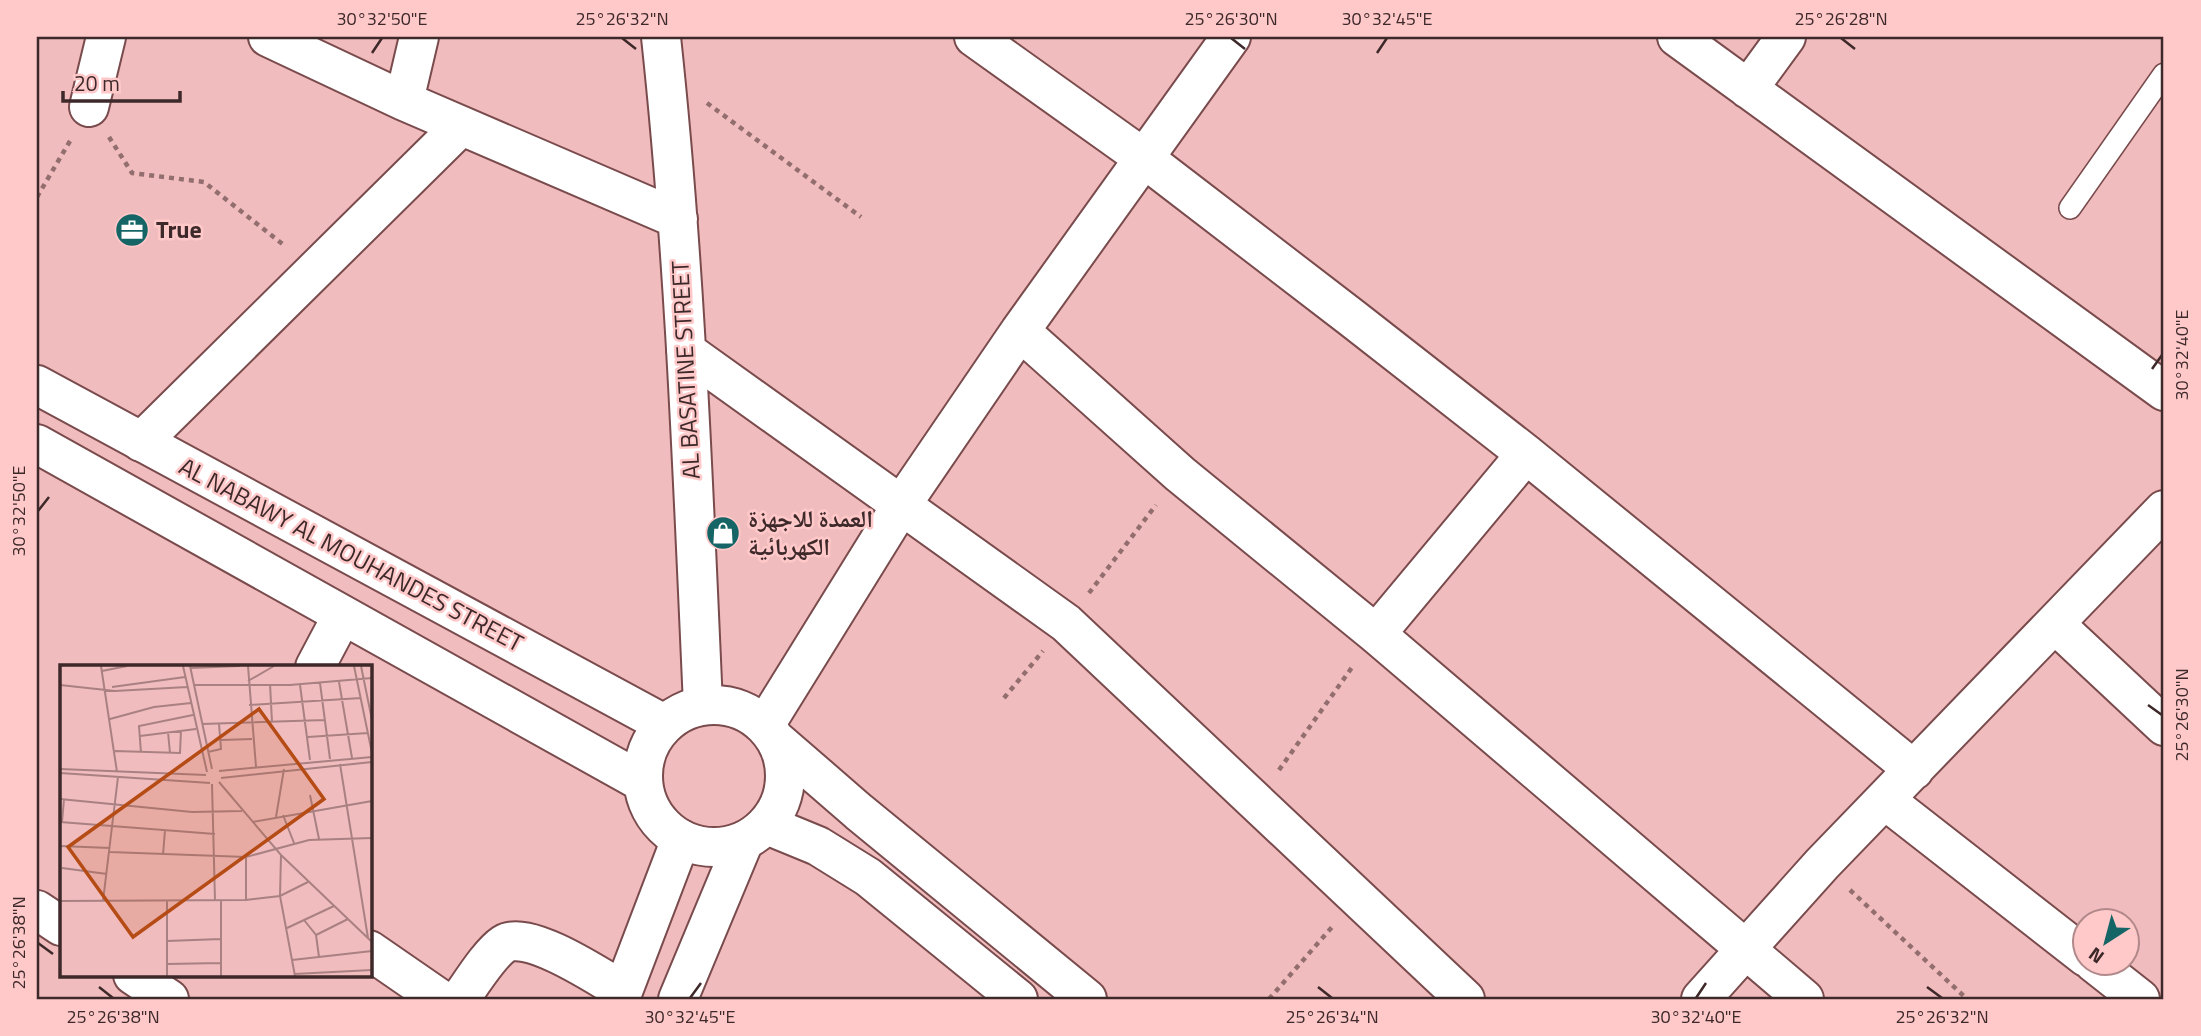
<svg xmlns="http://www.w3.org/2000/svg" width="2201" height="1036" font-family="'Titillium Web','Noto Naskh Arabic',sans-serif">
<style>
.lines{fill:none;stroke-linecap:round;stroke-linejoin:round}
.lane-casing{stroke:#794b4d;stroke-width:24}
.street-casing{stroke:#794b4d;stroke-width:42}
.secondary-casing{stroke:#794b4d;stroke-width:42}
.path{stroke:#936e6f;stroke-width:4.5;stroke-dasharray:5 5;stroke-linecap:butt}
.lane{stroke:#fff;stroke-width:21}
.street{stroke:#fff;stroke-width:38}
.secondary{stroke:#fff;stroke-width:38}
.ticks{fill:none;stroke:#3e292a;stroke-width:2.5}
.labels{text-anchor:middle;stroke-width:5;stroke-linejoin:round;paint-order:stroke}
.poi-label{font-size:24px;font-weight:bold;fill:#3e292a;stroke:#ffc9ca;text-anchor:start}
.street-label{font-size:24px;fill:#3e292a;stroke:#ffc9ca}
.inset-road{fill:none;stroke:#a98182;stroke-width:2}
.view{fill:#b54b15;fill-opacity:0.15;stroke:#b54b15;stroke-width:3.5}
.inset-edge{fill:none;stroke:#3e292a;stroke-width:3.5}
.neatline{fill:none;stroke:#3e292a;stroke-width:2.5}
.ticks-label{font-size:18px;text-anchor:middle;fill:#3e292a}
</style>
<rect width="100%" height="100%" fill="#f1bcbd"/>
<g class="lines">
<g class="lane-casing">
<path id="lane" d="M2070 208 2164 74"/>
</g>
<g class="street-casing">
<path id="street" d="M268 37 404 101 678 219
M661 37C685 259 693 482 703 705
M974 37 1145 159 1352 318 1526 454 1914 770
M1677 37 2164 391
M1748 89 1786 37
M404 101 419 37
M89 107 106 37
M1020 331 1180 474 1376 634 1804 999
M686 351 1066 623 1465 999
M141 442 461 126
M2055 624 2164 726
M1376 634 1526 454
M315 667 342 616
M765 725 902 504 1020 331 1231 37
M1885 800 2086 957
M37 910 61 926
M369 950 440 999
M2093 962 2140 999
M133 975 169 999
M460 999C471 984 489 954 504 944 528 929 601 978 623 991
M620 999 681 839
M678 999 744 841
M1701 999 1822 864 2164 510"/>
</g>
<g class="secondary-casing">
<path id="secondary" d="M37 385 664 724
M37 444 642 782
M643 776a71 71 0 1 1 142 0a71 71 0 1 1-142 0Z
M776 740 859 812 1087 999
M767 825 818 846 868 877 1018 999"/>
</g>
<path class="path" d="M707 103 861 217
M109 137 132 173 204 182 285 246
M37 197 70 141
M1089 593 1156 505
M1004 698 1043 651
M1279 770 1353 666
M1850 890 1967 999
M1269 999 1333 926"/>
<use href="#lane" class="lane"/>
<use href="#street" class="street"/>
<use href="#secondary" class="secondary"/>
</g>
<path class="ticks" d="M622 38 636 49M1231 38 1245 49M1841 38 1855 49M372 53 382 38M1377 53 1387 38M2152 369 2162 355M38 511 49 497M2148 705 2162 715M38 943 53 954M99 987 113 998M1318 987 1332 998M1927 987 1942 998M690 998 701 983M1696 998 1706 983"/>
<defs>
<g id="office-disc" transform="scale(1.75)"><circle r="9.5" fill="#166566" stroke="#ffc9ca"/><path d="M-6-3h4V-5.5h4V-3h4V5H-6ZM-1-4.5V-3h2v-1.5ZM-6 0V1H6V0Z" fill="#fff"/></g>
<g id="shop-disc" transform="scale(1.75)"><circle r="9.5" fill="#166566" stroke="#ffc9ca"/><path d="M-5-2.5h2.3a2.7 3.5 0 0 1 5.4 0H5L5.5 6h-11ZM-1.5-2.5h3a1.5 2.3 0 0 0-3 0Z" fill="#fff"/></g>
</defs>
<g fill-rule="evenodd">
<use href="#office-disc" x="132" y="230"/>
<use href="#shop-disc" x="723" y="533"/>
</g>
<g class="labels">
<g class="poi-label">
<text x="156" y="238">True</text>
<text x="748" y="527">العمدة للاجهزة<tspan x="748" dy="28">الكهربائية</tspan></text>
</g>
<g class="street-label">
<text transform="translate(686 370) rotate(-93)" y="8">AL BASATINE STREET</text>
<text transform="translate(351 555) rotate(28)" y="8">AL NABAWY AL MOUHANDES STREET</text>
</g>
</g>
<g transform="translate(60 665)">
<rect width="312" height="312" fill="#f1bcbd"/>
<path class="inset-road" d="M41 1 57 107M123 1 147 107M130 1 152 104M188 1 196 102M294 1 312 88M301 1 312 55M130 3 180 1M42 6 67 1M188 16 214 1M279 17 292 93M260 18 270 94M210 19 212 57M0 20 55 26 127 22M133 20H230L312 13M240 20 250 95M52 22 125 12M189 40 301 33M50 54 94 42 131 38M142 59 265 55M108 67 110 88M80 71 136 64M248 72 308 68M161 75 192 74M55 86 120 88 121 65M148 87 161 84 159 59M81 88 79 61 133 50M280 99 308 273M0 104 146 110M159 106 312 92M0 108 150 118M161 113 312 97M159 117 221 190 312 277M152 119 155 236M250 130 259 174M0 134 132 147 182 146M223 150 234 178M216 152 224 104M0 157 155 169M2 157 4 134M192 157 312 136M0 181 50 183M50 187 186 192 249 175 312 173M103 190 105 165M221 190 220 231 235 311M2 203 47 209M186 235V192M0 236 186 235 220 231 248 217M43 236 58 112M107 236V311M244 255 256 270 259 292M227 263 274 241M256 270 288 254M107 276 161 274M232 295 312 286M107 299 161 298M234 309 312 305M161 311V236"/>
<path class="view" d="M199 44 264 134 73 272 8 182Z"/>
<rect width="312" height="312" class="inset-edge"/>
</g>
<rect width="2201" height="1036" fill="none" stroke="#ffc9ca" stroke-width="77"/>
<g transform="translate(2106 942) rotate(216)"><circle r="33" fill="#ffc9ca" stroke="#b2898a" stroke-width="2"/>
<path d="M0-5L12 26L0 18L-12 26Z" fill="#166566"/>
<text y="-10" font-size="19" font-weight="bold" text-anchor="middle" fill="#3e292a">N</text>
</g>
<path d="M63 91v10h117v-10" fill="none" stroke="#3e292a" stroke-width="3.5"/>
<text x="74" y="91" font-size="21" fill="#3e292a" stroke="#ffc9ca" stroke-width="5" paint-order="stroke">20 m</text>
<rect x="38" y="38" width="2124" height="960" class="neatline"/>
<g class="ticks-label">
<text x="382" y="25">30°32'50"E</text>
<text x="622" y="25">25°26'32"N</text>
<text x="1231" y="25">25°26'30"N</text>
<text x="1387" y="25">30°32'45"E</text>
<text x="1841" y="25">25°26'28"N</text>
<text transform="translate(2182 355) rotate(-90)" y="6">30°32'40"E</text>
<text transform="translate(19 511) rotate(-90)" y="6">30°32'50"E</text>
<text transform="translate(2182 715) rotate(-90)" y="6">25°26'30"N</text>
<text transform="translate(19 943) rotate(-90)" y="6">25°26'38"N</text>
<text x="113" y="1023">25°26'38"N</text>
<text x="690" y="1023">30°32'45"E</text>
<text x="1332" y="1023">25°26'34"N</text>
<text x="1696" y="1023">30°32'40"E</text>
<text x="1942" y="1023">25°26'32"N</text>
</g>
</svg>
